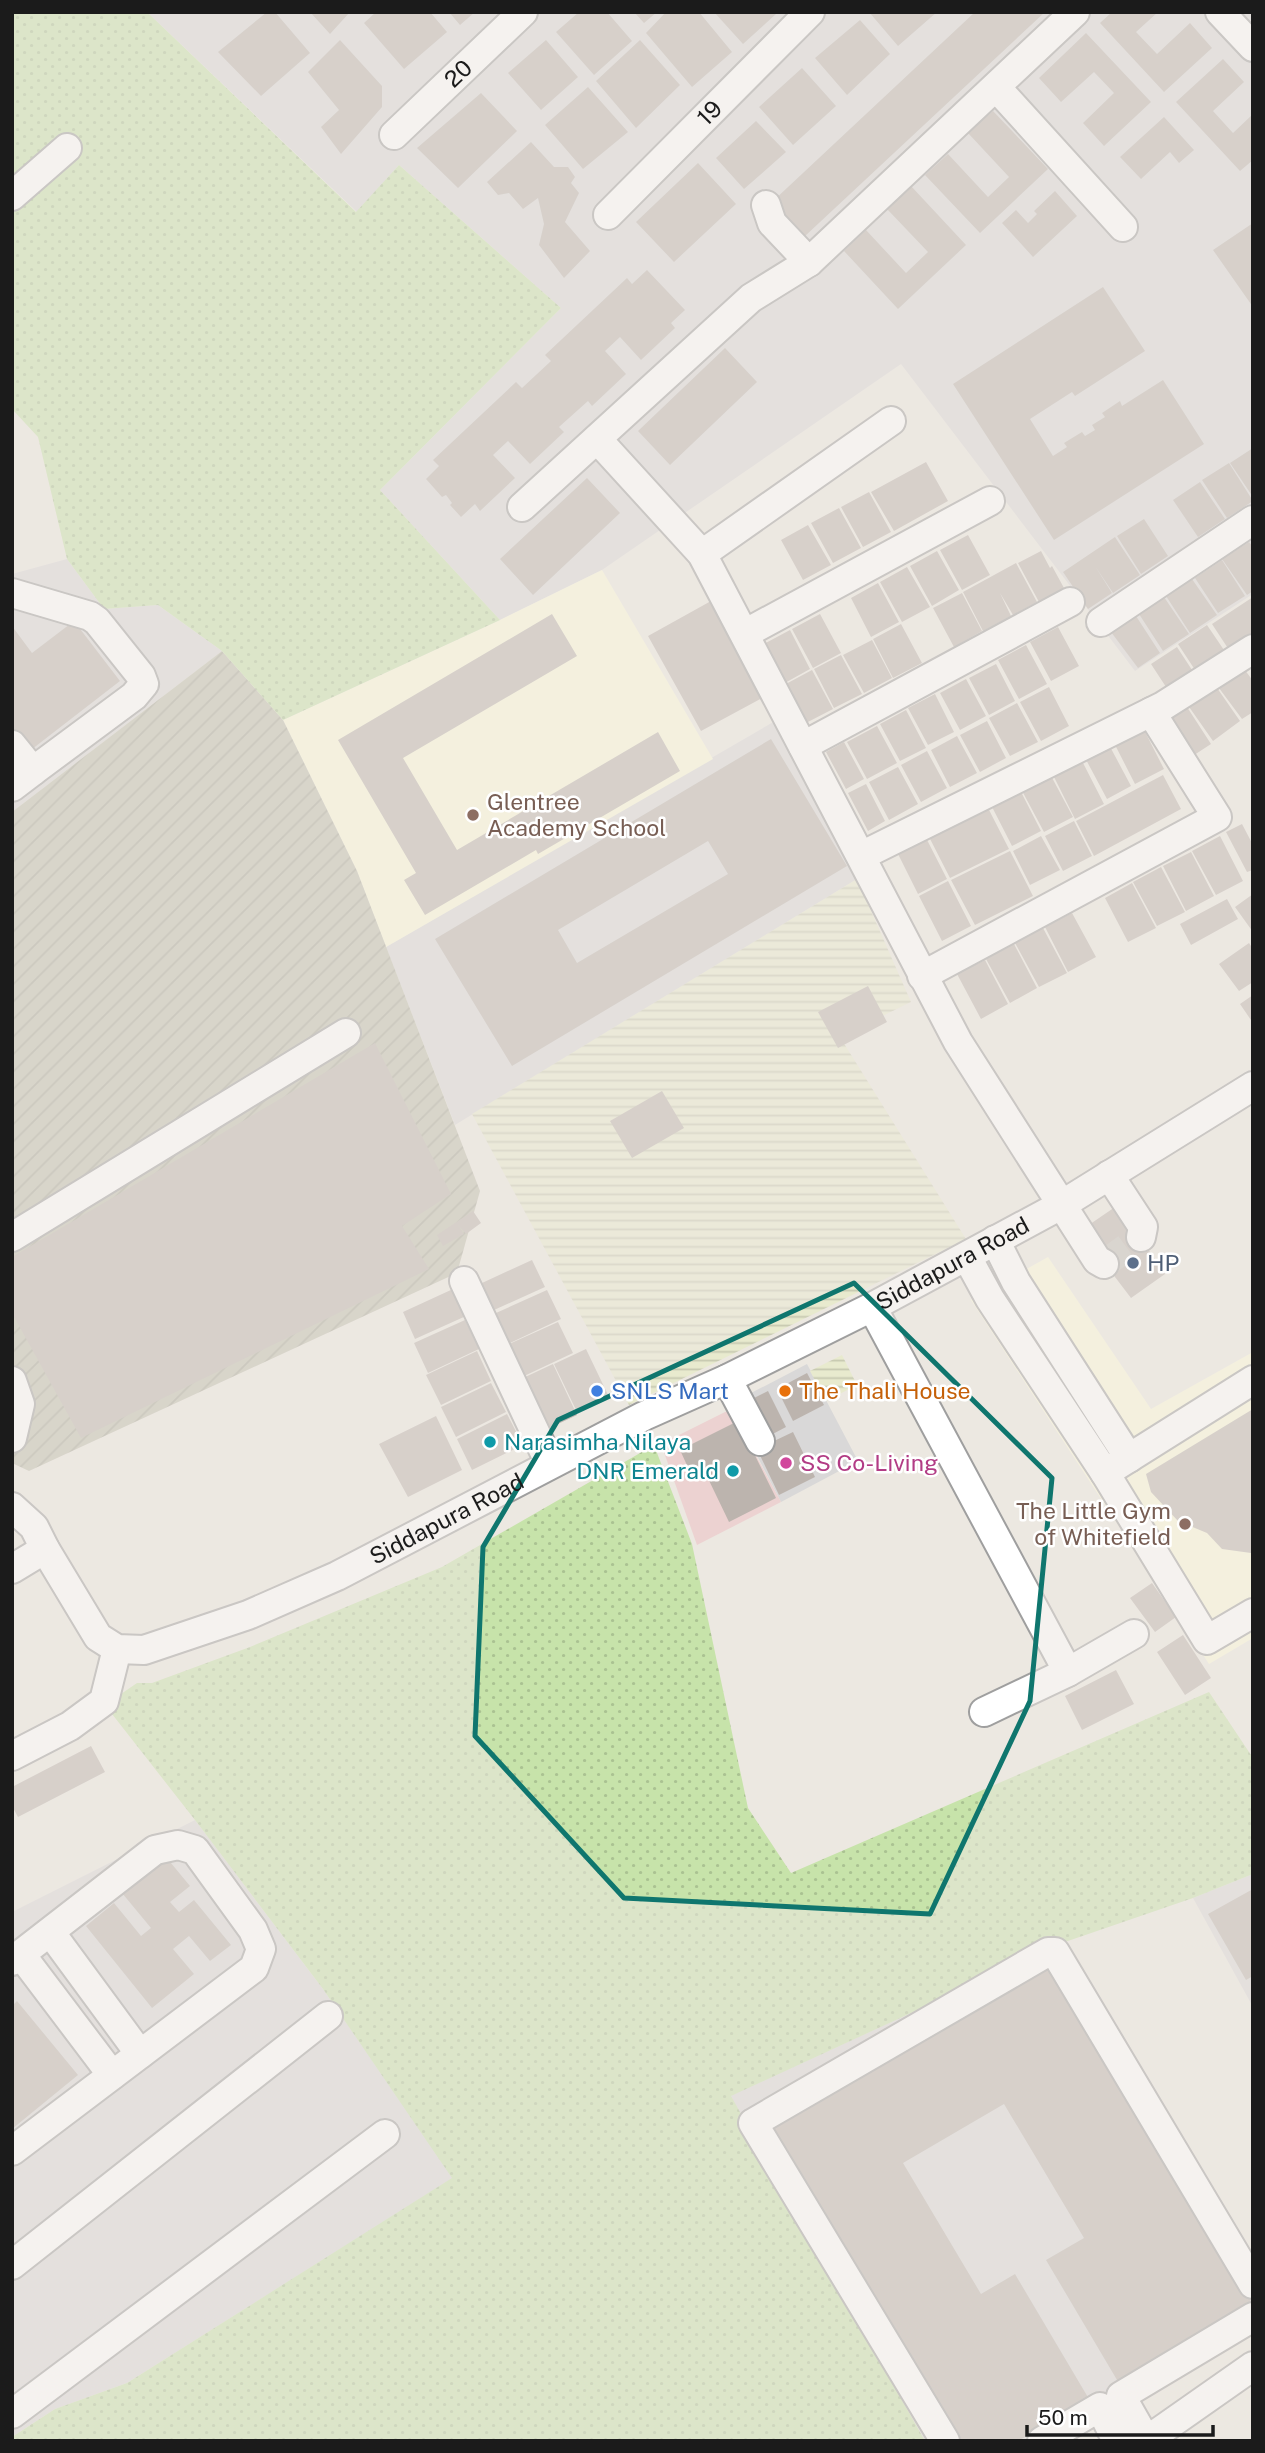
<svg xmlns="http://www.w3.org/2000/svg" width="1265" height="2453" font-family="'Public Sans',sans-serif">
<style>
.residential{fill:#d9d8d8}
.commercial{fill:#ecd2d1}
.education{fill:#fcfbda}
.construction{fill:url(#construction-furrows)}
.farmland{fill:url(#farmland-rules)}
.grass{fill:url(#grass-dots)}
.building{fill:#bcb4ae;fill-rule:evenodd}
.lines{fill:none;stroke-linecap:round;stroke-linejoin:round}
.minor-tunnel{stroke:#c2bfb9;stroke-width:28;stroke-dasharray:28 14;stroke-linecap:butt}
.minor-casing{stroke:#9f9f9f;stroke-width:32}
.minor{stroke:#fff;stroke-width:28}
.marked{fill:none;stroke:#0f766e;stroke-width:5;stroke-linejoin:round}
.education-dot{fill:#8d6e63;stroke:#fff;stroke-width:2.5}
.service-dot{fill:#5c6f8a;stroke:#fff;stroke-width:2.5}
.shop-dot{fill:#3f7fe0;stroke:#fff;stroke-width:2.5}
.food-dot{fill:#e8710a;stroke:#fff;stroke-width:2.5}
.culture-dot{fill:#0f9aa8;stroke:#fff;stroke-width:2.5}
.hotel-dot{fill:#d1479c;stroke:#fff;stroke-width:2.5}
.labels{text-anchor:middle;stroke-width:5;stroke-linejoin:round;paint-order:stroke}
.street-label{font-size:23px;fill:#1b1b1b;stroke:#fff}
.education-label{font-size:23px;fill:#785e54;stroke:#fff;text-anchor:start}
.service-label{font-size:23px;fill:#4e5e75;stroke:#fff;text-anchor:start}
.shop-label{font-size:23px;fill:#366cbe;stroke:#fff;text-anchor:start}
.food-label{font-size:23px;fill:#c56008;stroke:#fff;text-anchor:start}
.culture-label{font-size:23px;fill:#0d838f;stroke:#fff;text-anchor:start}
.hotel-label{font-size:23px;fill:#b23c85;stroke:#fff;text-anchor:start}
</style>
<defs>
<pattern id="construction-furrows" width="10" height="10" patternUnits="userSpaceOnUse" patternTransform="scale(1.75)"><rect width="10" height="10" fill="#bfbfae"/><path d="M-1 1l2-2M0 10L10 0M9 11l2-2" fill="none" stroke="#a4a495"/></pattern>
<pattern id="farmland-rules" width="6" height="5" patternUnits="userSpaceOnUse" patternTransform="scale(1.75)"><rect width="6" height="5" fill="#e8eace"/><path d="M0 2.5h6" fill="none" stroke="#c6c8b0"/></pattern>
<pattern id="grass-dots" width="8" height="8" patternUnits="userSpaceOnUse" patternTransform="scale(1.75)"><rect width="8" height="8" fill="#c7e3aa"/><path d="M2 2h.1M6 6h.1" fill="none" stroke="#aac292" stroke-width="1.8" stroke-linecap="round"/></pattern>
</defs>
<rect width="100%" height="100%" fill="#ece8e1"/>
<path class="residential" d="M147 12H1253V594L1135 671 901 364 602 570 500 620 380 490 561 308 399 165 357 212Z
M67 559 104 609 158 605 222 651 12 812V574Z
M775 721 857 879 455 1125 386 947Z
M807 1364 858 1461 781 1502 730 1404Z
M195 1820 323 1989 453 2178 127 2383 55 2409 12 2437V1912Z
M1253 1874V2007L1193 1898Z
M1065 1942 1253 2271V2329L1074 2441H925L730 2096Z"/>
<path class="commercial" d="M731 1409 781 1502 697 1545 661 1444Z"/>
<path class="education" d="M602 570 713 759 386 947 357 871 283 720 500 620Z
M1048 1257 1151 1409 1253 1352V1638L1209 1664 971 1300Z"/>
<path class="construction" d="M222 651 283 720 357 871 480 1191 457 1273 29 1471 12 1463V812Z"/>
<path class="farmland" d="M857 879 911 1002 840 1037 966 1239 629 1405 472 1114Z
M842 1355 857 1385 826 1401 810 1371Z"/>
<path class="grass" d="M12 12H147L356 212 399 165 561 308 380 490 500 620 283 720 222 651 158 605 104 609 67 559 38 437 12 409Z
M654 1445 692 1544 748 1808 791 1873 1209 1692 1253 1758V1874L1193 1898 1065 1942 731 2096 925 2441H12V2437L55 2409 127 2383 452 2178 323 1989 195 1820 105 1705 137 1683H152L250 1647 442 1567Z"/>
<path class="building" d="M267 12H275L310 53 261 96 218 52Z
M310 12H350L330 34Z
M376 12H430L447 32 404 69 364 23Z
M449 12H475L460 25Z
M579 12H607L632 41 594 75 556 32Z
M634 12H657L644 23Z
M666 12H699L732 52 692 87 646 33Z
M714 12H774L776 14 743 44Z
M869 12H937L898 46Z
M975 12H1045L804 237 772 202Z
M1112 12H1158L1136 32 1157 54 1190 23 1212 48 1164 92 1100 23Z
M860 20 890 54 847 95 815 58Z
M1086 33 1151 102 1104 146 1083 123 1114 93 1094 72 1061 102 1039 78Z
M340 40 382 86V107L341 154 321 127 339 110 308 72Z
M546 40 578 77 541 110 508 73Z
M640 40 680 85 636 128 596 81Z
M1223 59 1244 82 1213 111 1233 133 1253 114V160L1240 171 1176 102Z
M802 68 836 106 793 145 759 107Z
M588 87 628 132 583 169 545 125Z
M481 93 517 131 458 188 417 148Z
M993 111 1048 169 980 233 925 175 948 154 988 197 1009 177 968 133Z
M1164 117 1194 150 1179 163 1170 152 1141 179 1120 157Z
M756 121 786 152 744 189 716 158Z
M531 142 554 167H568L575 177 571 183 579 193 565 222 590 251 564 278 539 245 544 224 538 198 523 209 509 193 498 195 487 182Z
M698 163 736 204 674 262 636 222Z
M911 186 966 245 898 309 844 251 866 230 906 273 928 252 887 209Z
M1055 191 1077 216 1033 257 1002 223 1016 210 1028 223 1037 214 1034 211Z
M1253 223V307L1213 250Z
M647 270 685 310 671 323 675 328 641 360 620 337 605 351 626 374 592 406 588 401 559 427 564 432 530 464 508 441 493 455 515 478 480 511 475 504 461 517 450 505 452 503 446 495 442 497 426 479 439 466 433 460 516 382 522 388 551 361 545 355 627 278 632 284Z
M1103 287 1145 351 1075 396 1072 392 1030 419 1053 456 1067 447 1064 443 1082 432 1085 436 1095 430 1092 425 1105 417 1102 413 1120 401 1122 406 1163 380 1204 444 1054 540 953 384Z
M725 348 757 382 670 465 638 431Z
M1253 448V497L1230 463Z
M926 462 948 501 894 531 871 492Z
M1229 463 1253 501 1227 518 1202 480Z
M587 478 620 513 533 595 500 559Z
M1200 482 1225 519 1198 537 1173 500Z
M869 492 891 532 863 547 841 507Z
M839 508 861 548 833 563 811 523Z
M1144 519 1168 556 1141 574 1117 536Z
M808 525 831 565 803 580 781 540Z
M968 535 990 575 962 590 940 550Z
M1115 537 1140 575 1113 593 1095 566 1112 593 1088 609 1063 572Z
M1249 542 1253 547V591L1247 595 1222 559Z
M937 551 959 590 932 606 910 566Z
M1041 551 1050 568 1052 566 1064 588 1039 602 1018 563Z
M1222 560 1245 596 1218 613 1195 578Z
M1016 563 1037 602 1013 615 1000 593 1011 616 983 631 963 592Z
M907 567 930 607 902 622 880 582Z
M1192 579 1217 615 1190 633 1166 596Z
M878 583 899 622 871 637 851 598Z
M962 593 982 631 954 647 933 608Z
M1164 597 1189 634 1163 651 1139 614Z
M1253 597V643L1233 656 1212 624Z
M711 601 764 697 701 731 648 636Z
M552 614 577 656 403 758 457 850 658 732 680 771 538 854 536 850 425 915 404 880 416 873 338 740Z
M820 614 841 653 813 668 792 629Z
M1136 616 1160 653 1138 668 1111 632Z
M74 621 120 681 27 753 12 734V626L32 653Z
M901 624 922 663 893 678 873 639Z
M1207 625 1226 653 1197 673 1178 644Z
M1058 627 1079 666 1051 681 1030 642Z
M790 630 810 669 783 684 762 645Z
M872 640 892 678 864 693 843 655Z
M1026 645 1047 684 1019 699 998 660Z
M1177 647 1194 673 1168 690 1151 664Z
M841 655 862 694 834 708 814 669Z
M996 664 1015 701 989 715 969 678Z
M1242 666 1253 681V712L1242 719 1216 684Z
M812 670 833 709 804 724 784 685Z
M966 679 986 716 960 730 940 693Z
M1215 685 1240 721 1213 741 1187 704Z
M1049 687 1069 726 1041 741 1020 702Z
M935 694 954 732 928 745 908 708Z
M1017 703 1038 742 1010 756 989 718Z
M1187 707 1211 744 1185 761 1161 725Z
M906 710 926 748 900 761 880 724Z
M987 721 1006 758 980 772 960 735Z
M1141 724 1164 769 1135 784 1112 739Z
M877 726 897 763 867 779 847 742Z
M957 736 977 773 950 787 931 750Z
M771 739 847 866 512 1066 435 939ZM708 841 728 874 577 963 558 930Z
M1107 741 1131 786 1107 799 1083 754Z
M844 742 864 779 846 789 826 752Z
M927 751 947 788 921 802 901 765Z
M1081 759 1104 804 1075 819 1052 773Z
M898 767 918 804 889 820 869 782Z
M1049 772 1073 817 1044 832 1020 787Z
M1163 775 1181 809 1094 856 1076 821Z
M866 784 885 821 868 831 848 793Z
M1018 786 1041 831 1012 846 989 801Z
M986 804 1009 849 950 878 927 833Z
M1074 821 1092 856 1063 871 1045 836Z
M1242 824 1253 845V870L1247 872 1226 832Z
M924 834 947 879 918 894 895 848Z
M1041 836 1060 870 1030 885 1013 851Z
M1220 836 1243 881 1216 895 1192 851Z
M1010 851 1033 896 975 925 951 880Z
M1191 852 1214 896 1186 911 1163 866Z
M1161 867 1185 912 1157 926 1133 882Z
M948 881 971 926 942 941 919 896Z
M1132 883 1156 928 1128 942 1105 898Z
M1253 894V932L1235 907Z
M1227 899 1238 919 1191 945 1180 924Z
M1072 913 1096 957 1068 972 1045 927Z
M1043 928 1067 973 1039 987 1015 943Z
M1249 943 1253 949V982L1239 991 1219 964Z
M1014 944 1037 988 1010 1003 986 959Z
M985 960 1008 1004 981 1019 957 974Z
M868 986 887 1022 838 1048 818 1012Z
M1253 995V1023L1240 1004Z
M375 1043 451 1194 402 1226 429 1269 81 1438 12 1313V1257Z
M662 1091 684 1128 632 1158 610 1121Z
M1118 1205 1165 1274 1131 1298 1080 1231Z
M473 1211 481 1223 466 1234 458 1225 464 1234 443 1246 437 1235Z
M532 1260 545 1287 494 1310 482 1283Z
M453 1289 466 1316 415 1339 403 1312Z
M547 1290 561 1319 510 1343 496 1313Z
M465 1320 479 1349 428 1373 414 1343Z
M558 1322 573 1353 522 1377 507 1345Z
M586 1349 609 1397 577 1412 554 1364Z
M477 1351 491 1381 441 1405 426 1375Z
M553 1364 577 1415 545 1430 521 1379Z
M807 1373 824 1405 793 1421 777 1389Z
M491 1383 506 1412 456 1437 441 1407Z
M768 1391 786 1427 767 1437 748 1401Z
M1253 1409V1552L1251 1553 1222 1549 1207 1533 1178 1521 1151 1492 1146 1474Z
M507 1414 523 1445 472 1470 457 1439Z
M436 1416 462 1470 408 1497 379 1444Z
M738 1421 776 1498 729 1522 703 1468 691 1474 680 1450Z
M793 1432 815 1477 779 1495 757 1449Z
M1152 1583 1176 1617 1155 1632 1130 1598Z
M1183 1635 1211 1678 1185 1695 1157 1652Z
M1116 1670 1134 1704 1082 1730 1065 1696Z
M91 1746 105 1772 18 1817 12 1806V1787Z
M166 1857 190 1886 170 1902 179 1912 194 1900 231 1945 210 1961 189 1936 173 1949 194 1974 152 2008 86 1926 114 1903 141 1936 151 1928 122 1893Z
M1253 1889V1976L1246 1980 1208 1914Z
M1047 1959 1253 2305 1120 2385 1046 2260 1084 2238 1004 2104 903 2163 981 2294 1015 2274 1089 2399 1018 2441H950L764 2127Z
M17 2001 78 2075 12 2129V2006Z"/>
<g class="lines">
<path class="minor-tunnel" d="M1104 1264 1141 1237"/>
<g class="minor-casing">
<g id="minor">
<path d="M1220 12 1253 47"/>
<path d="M996 87 1123 227"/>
<path id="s1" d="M394 135 523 12"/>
<path d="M12 196 67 148"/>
<path d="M766 205 772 223 809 262"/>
<path id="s2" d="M608 215 810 12"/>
<path d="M597 439 702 554 958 1042 1097 1260 1104 1264"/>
<path d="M522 507 751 298 809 262 1075 12"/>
<path d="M702 554 891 421"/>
<path d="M12 593 90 616 97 621 141 676 144 684 134 696 33 771 12 745"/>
<path d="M1101 622 1253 520"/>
<path d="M746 633 990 501"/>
<path d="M803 746 1070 602"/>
<path d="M12 787 33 771"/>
<path d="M861 856 1163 706 1253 649"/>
<path d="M922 976 1217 817 1151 712"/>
<path d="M1109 1175 1143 1227 1141 1237"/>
<path d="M12 1237 346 1033"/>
<path d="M995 1240 1016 1282 1129 1458"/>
<path d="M967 1257 990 1299 1105 1473 1253 1380"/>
<path d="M464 1281 550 1464"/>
<path d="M872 1307 1068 1672 1134 1634"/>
<path d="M727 1379 760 1441"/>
<path d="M12 1381 20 1404 12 1438"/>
<path d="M1105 1473 1207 1640 1253 1613"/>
<path id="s3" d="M12 1507 34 1527 45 1549 98 1637 117 1649 144 1650 248 1615 337 1576 644 1416 727 1379 872 1307 1063 1204 1253 1086"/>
<path d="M12 1569 45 1549"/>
<path d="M984 1712 1068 1672"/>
<path d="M12 1756 70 1726 104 1701 117 1649"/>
<path d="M51 1933 140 2054"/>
<path d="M22 1956 112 2075"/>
<path d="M12 1961 155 1850 178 1845 195 1850 253 1930 261 1949 254 1968 12 2151"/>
<path d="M12 2265 328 2016"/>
<path d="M12 2414 385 2134"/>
<path d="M1146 2440 1121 2396 1253 2317"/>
<path d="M945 2441 753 2123 1048 1952H1055L1253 2284"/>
<path d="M1042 2441 1100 2407 1117 2441"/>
<path d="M1146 2441 1253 2366"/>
</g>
</g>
<use href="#minor" class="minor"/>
</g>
<path d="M0 0H1265V2453H0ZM854 1283 1052 1478 1030 1701 930 1914 624 1898 475 1736 483 1547 558 1420Z" fill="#ece8e1" fill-opacity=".55" fill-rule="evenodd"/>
<path class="marked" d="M854 1283 1052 1478 1030 1701 930 1914 624 1898 475 1736 483 1547 558 1420Z"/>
<g class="education-dot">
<circle cx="473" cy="815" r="7"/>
<circle cx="1185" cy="1524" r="7"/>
</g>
<circle class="service-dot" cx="1133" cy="1263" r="7"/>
<circle class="shop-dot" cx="597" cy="1391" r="7"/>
<circle class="food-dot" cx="785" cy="1391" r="7"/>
<g class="culture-dot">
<circle cx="490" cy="1442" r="7"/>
<circle cx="733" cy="1471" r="7"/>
</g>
<circle class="hotel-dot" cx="786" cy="1463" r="7"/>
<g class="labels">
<g class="street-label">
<text dy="8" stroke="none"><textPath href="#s1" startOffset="89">20</textPath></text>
<text dy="8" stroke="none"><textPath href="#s2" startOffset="144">19</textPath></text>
<text dy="8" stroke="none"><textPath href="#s3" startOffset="1104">Siddapura Road</textPath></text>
<text dy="8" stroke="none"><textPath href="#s3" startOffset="537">Siddapura Road</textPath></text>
</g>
<g class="education-label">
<text x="487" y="810">Glentree<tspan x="487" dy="26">Academy School</tspan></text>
<text x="1171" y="1519" text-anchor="end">The Little Gym<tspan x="1171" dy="26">of Whitefield</tspan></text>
</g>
<g class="service-label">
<text x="1147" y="1271">HP</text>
</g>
<g class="shop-label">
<text x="611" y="1399">SNLS Mart</text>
</g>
<g class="food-label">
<text x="799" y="1399">The Thali House</text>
</g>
<g class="culture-label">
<text x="504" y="1450">Narasimha Nilaya</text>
<text x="719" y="1479" text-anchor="end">DNR Emerald</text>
</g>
<g class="hotel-label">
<text x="800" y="1471">SS Co-Living</text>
</g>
</g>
<rect width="1265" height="2453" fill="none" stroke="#1b1b1b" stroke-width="28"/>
<path d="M1027 2425v10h186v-10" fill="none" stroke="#1b1b1b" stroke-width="3.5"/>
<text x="1038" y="2425" font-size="21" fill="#1b1b1b" stroke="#ffffff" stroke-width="5" paint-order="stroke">50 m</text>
</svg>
